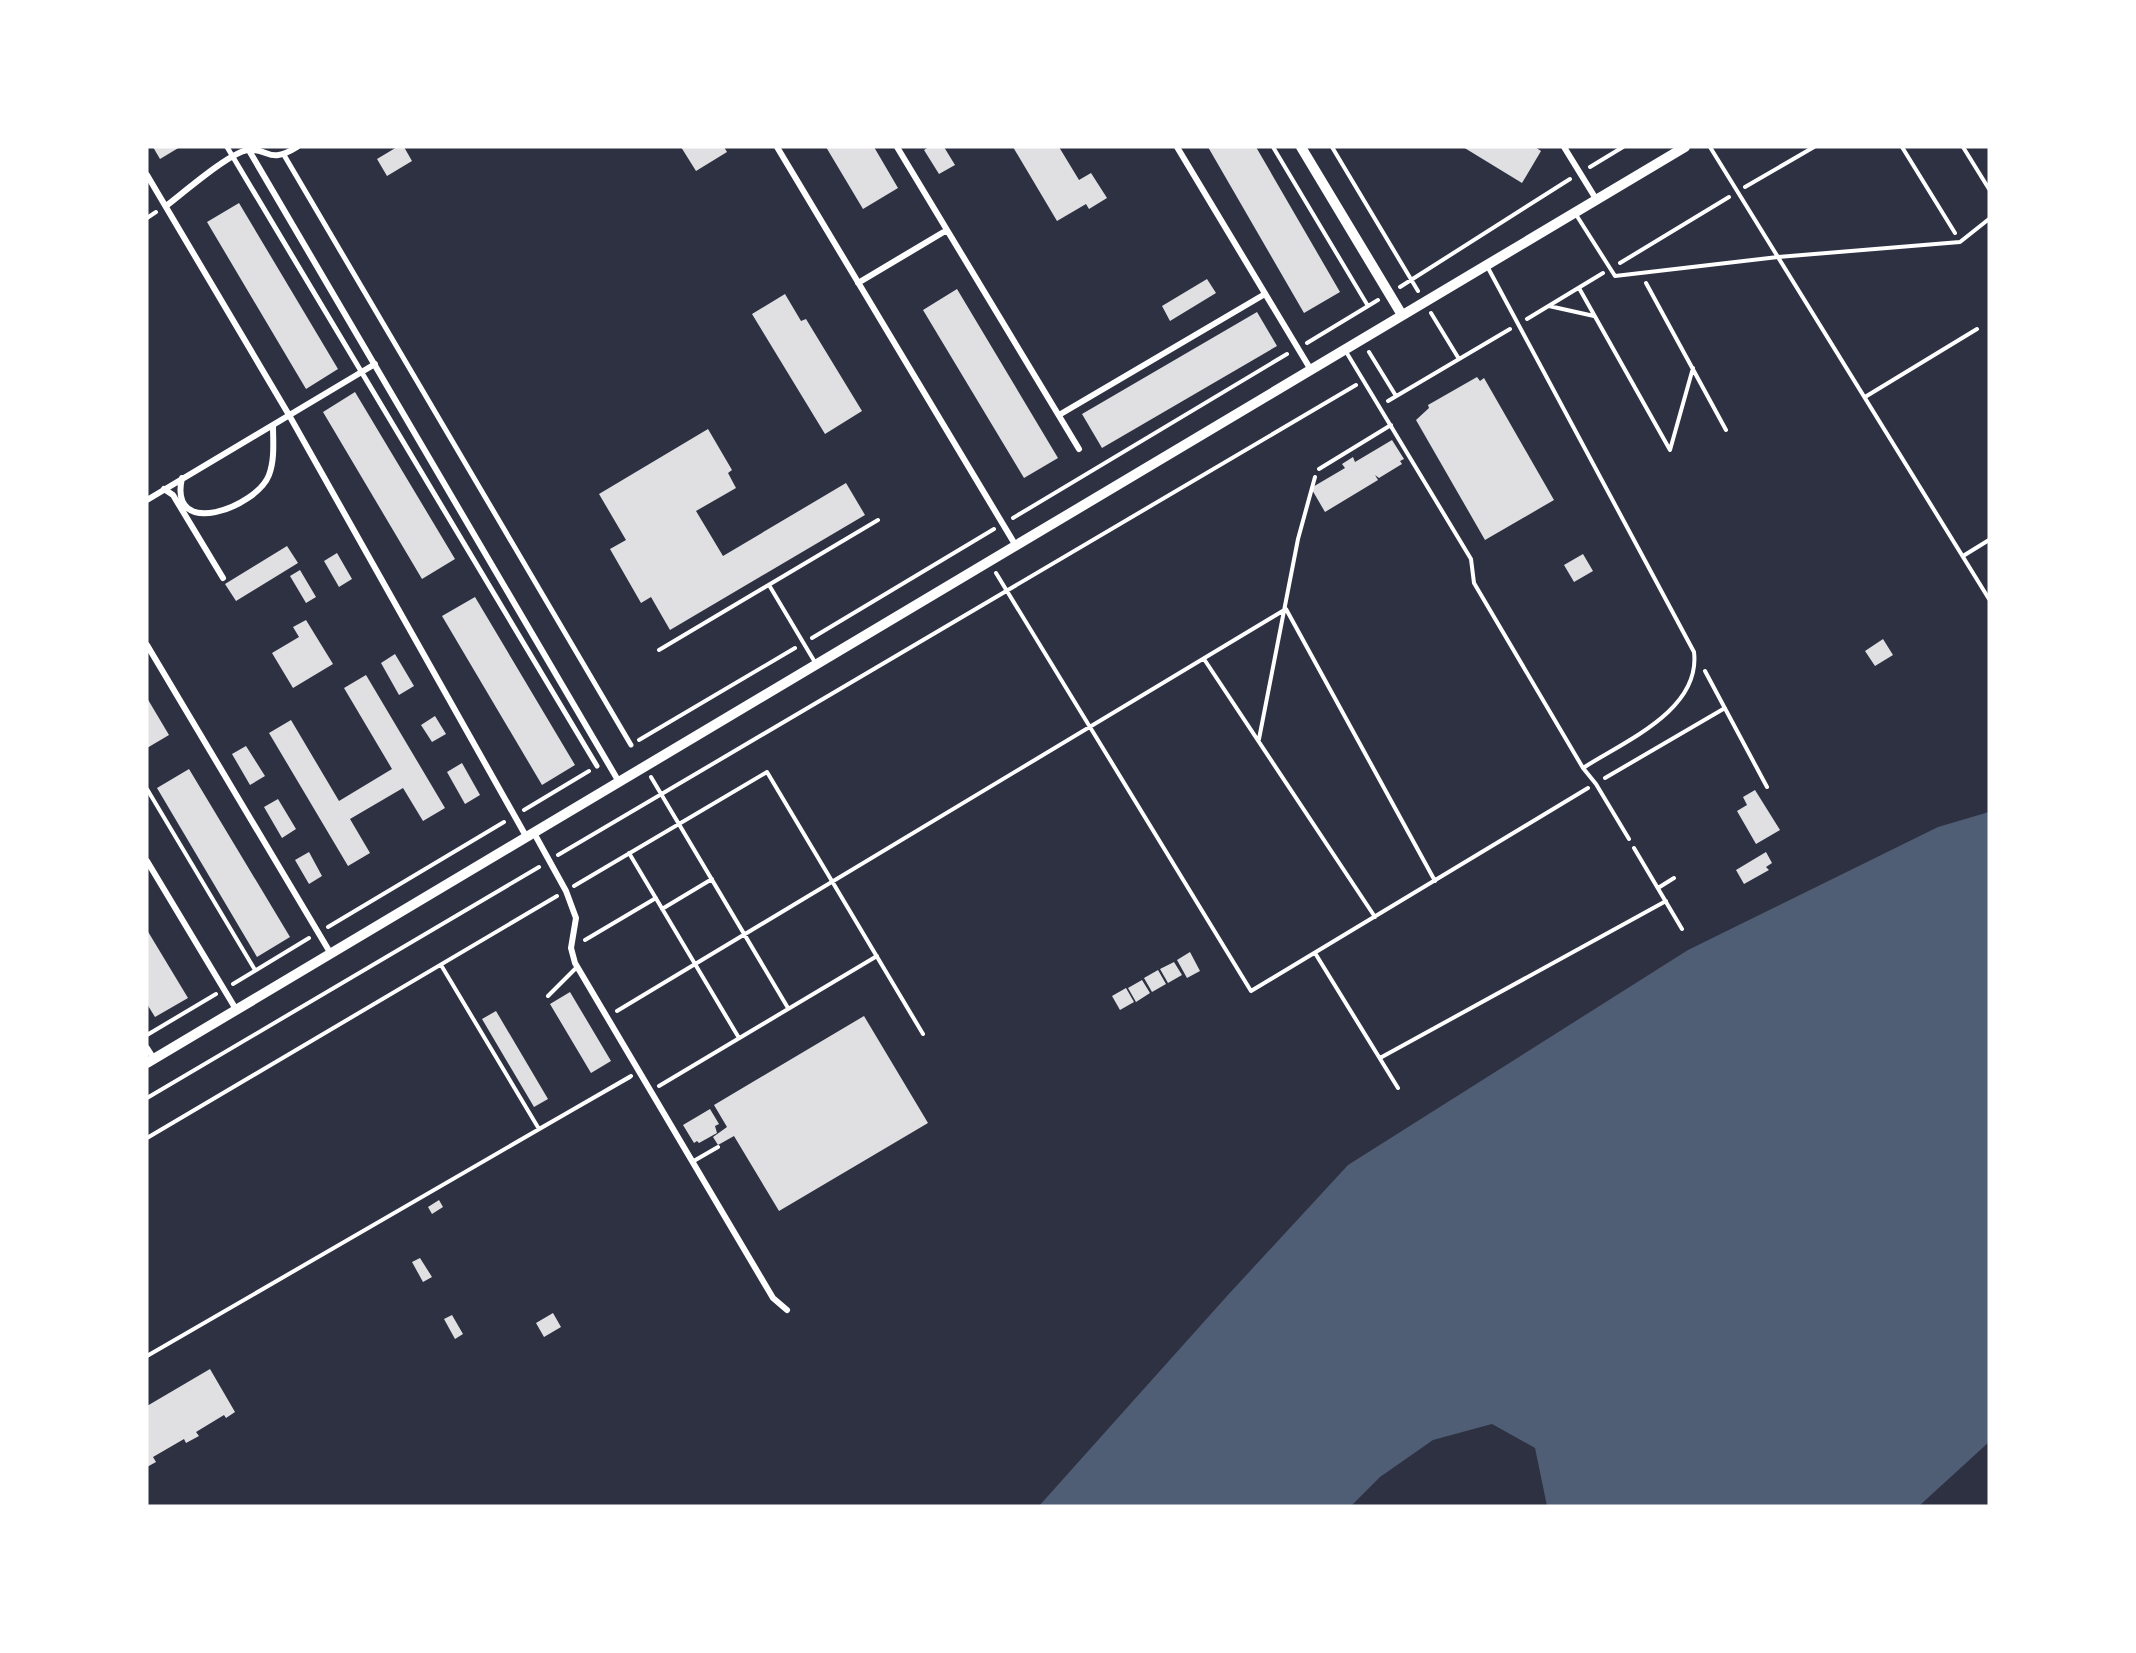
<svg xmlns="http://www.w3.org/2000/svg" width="2136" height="1653" font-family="Montserrat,sans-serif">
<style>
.water{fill:#4f5d75}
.building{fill:#e0e0e3}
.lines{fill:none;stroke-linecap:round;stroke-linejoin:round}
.path{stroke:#fff;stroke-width:4}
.service{stroke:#fff;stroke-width:4}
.pedestrian{stroke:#fff;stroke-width:5}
.minor{stroke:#fff;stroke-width:6}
.tertiary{stroke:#fff;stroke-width:10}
</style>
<rect width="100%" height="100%" fill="#2d3142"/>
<path class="water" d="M1989 812V1442L1919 1506H1547L1535 1448 1492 1424 1433 1440 1380 1477 1351 1506H1039L1227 1296 1348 1165 1688 950 1938 827Z"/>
<path class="building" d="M153 147H180L160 159Z
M397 147H404L412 161 387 176 377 159Z
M681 147H724L727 152 696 171Z
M826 147H874L898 188 863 209Z
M929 147H944L955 165 939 174 924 150Z
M1013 147H1059L1079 180 1091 173 1107 198 1089 209 1086 204 1057 221Z
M1208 147H1256L1340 292 1304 313Z
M1463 147H1535L1541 151 1522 183Z
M239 203 338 369 306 389 207 222Z
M1207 279 1216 293 1170 321 1162 306Z
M957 289 1058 458 1024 478 923 310Z
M785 294 801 321 806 319 862 411 825 434 752 314Z
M1257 312 1277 346 1102 448 1082 414Z
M1477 377 1480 381 1484 378 1554 500 1485 540 1416 420 1429 408 1428 405Z
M355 392 455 559 422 579 323 412Z
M708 429 732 470 728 473 736 488 696 511 723 556 846 483 865 515 670 630 651 597 641 603 610 549 626 540 599 494Z
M1392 440 1404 459 1400 461 1402 464 1379 478 1375 475 1378 480 1325 512 1311 488 1345 468 1342 464 1353 457 1355 462Z
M287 546 298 563 236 601 225 584Z
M337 553 352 579 339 587 324 561Z
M1583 554 1593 571 1574 582 1564 565Z
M300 570 316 597 306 603 290 576Z
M475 597 575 765 542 785 442 616Z
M306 620 333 664 293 688 272 653 299 637 293 627Z
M1883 639 1893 655 1875 666 1865 651Z
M395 654 414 686 399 695 381 663Z
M366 675 445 808 423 821 403 788 350 819 370 853 348 866 269 733 291 720 339 801 392 769 344 688Z
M147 698 169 735 147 748Z
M435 716 446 734 432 742 421 725Z
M246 746 265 776 250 785 232 754Z
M462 763 480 795 465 804 447 772Z
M189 769 290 937 257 957 157 788Z
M1755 790 1780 830 1756 844 1737 811 1747 805 1743 797Z
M278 799 296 829 282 838 264 807Z
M309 852 322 876 309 884 295 860Z
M1766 852 1772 863 1766 867 1769 870 1744 884 1736 870Z
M147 930 188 998 155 1017 147 1004Z
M1190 952 1200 971 1187 978 1177 960Z
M1174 962 1182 975 1168 983 1160 969Z
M1158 970 1166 984 1152 992 1144 978Z
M1142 980 1150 993 1136 1002 1128 988Z
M1126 988 1134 1002 1120 1010 1112 996Z
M570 992 611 1061 591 1073 550 1004Z
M496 1011 548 1099 534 1107 482 1019Z
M864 1016 928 1123 779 1211 734 1136 718 1145 713 1137 727 1127 714 1105Z
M710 1109 719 1124 715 1126 717 1133 699 1143 697 1141 694 1143 683 1125Z
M439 1200 443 1207 432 1214 428 1207Z
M420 1258 432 1277 423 1282 412 1262Z
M553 1313 561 1327 544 1337 536 1323Z
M452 1315 463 1334 455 1339 444 1319Z
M210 1369 235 1412 226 1418 224 1415 196 1432 199 1436 186 1443 184 1439 153 1457 156 1462 147 1467V1406Z"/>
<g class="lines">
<path class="path" d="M1273 147 1368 306
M1332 147 1418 291
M1902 147 1955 233
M1963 147 1989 189
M1590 167 1623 147
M1745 187 1814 147
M147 218 156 212
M1620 263 1729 197
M1646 283 1726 430
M1400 287 1570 179
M1579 288 1670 450 1693 368
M1549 306 1594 316
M1431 313 1459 359
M1527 319 1603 273
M1307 343 1378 300
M1369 352 1396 396
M1388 401 1510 329
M1013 518 1287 354
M996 573 1251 991 1588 788
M812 638 994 529
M1204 659 1375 917
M1705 671 1767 787
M1259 739 1298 539 1315 477
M639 740 795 648
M651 777 788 1008
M1605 778 1725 708
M147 789 255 970
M524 810 589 771
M1634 848 1682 929
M629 853 739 1038
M558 855 1356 385
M574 886 767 772 923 1034
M1658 888 1674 878
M662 909 712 879
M328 927 504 822
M585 940 656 898
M1315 953 1398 1088
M441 965 539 1129 630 1077
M233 984 309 938
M617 1011 1286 609 1435 881
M147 1035 216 994
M1380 1058 1666 901
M659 1086 877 956
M147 1098 539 867
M147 1138 557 896
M147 1356 631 1076"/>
<path class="service" d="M1710 147 1989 599
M1575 213 1615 276 1778 257 1960 242 1989 219
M1487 266 1694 652C1701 710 1625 741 1583 768
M1345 350 1471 559 1474 583 1583 768 1596 784 1629 839
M1865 397 1977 329
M1319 469 1391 425
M1963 556 1989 540
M769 585 816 664
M659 650 878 520
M548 996 577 967
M692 1162 718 1147"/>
<path class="pedestrian" d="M227 147 597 766
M284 155 631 745"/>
<path class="minor" d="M247 147 619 782
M777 147 1016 546
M897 147 1079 449
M1177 147 1311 370
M1564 147 1596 199
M147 175 289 415 527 838
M166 206C182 194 230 152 248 150 270 148 268 165 297 147
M858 283 947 230
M1059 415 1265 294
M182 478C168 540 256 508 269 475 275 459 273 441 273 425
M164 489 173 495 223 578
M147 500 375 364
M147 645 331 954
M534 833 566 891 576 918 571 948 575 963 773 1298 787 1310
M147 861 237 1011
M147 1048 154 1059"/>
<path class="tertiary" d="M1301 147 1402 315
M147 1063 1685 147"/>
</g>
<rect width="2136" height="1653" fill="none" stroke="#ffffff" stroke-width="297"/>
</svg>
